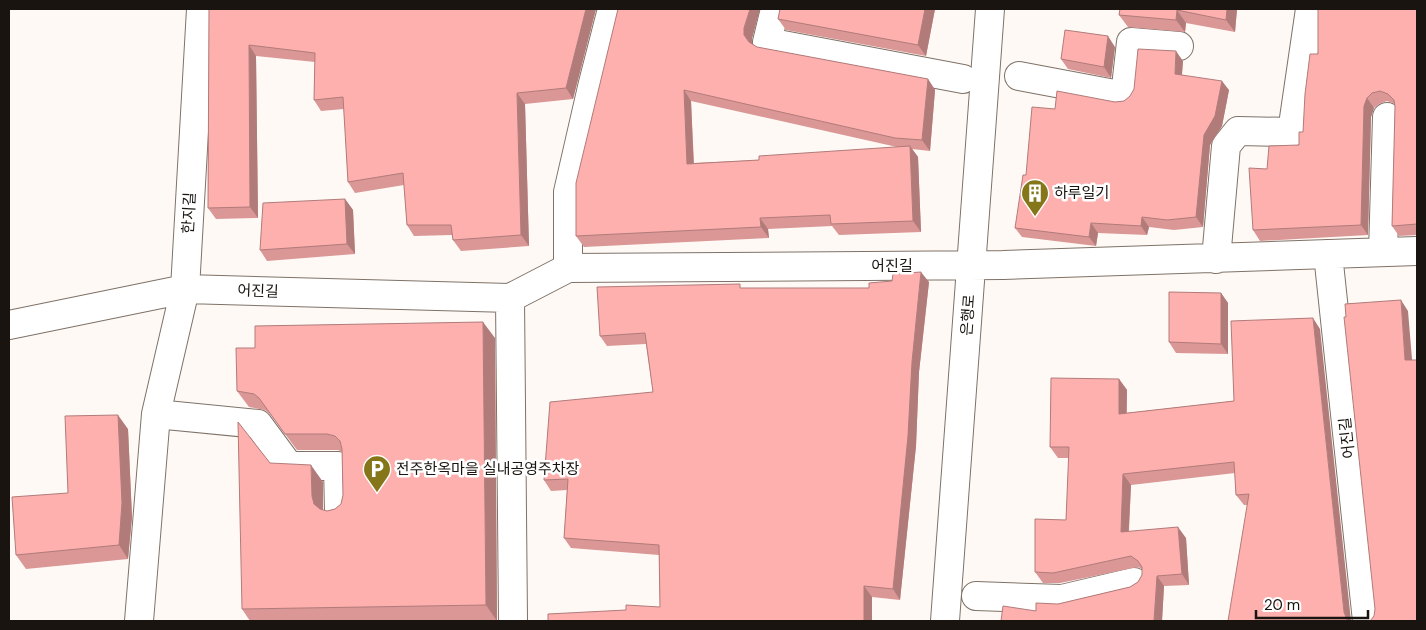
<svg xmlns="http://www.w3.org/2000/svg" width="1426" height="630" font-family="'DM Sans','Noto Sans KR',sans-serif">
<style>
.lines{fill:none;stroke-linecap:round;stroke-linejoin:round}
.street-casing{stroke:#7e7268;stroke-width:30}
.street{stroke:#fff;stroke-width:28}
.wall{fill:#da9796;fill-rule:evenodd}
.shaded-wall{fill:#b17b7a}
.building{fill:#fdb0ae;stroke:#b17b7a}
.labels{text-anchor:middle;stroke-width:5;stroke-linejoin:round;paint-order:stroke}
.poi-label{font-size:15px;fill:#191410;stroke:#fff;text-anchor:start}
.street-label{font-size:15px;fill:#191410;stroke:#fff}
</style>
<rect width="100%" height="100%" fill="#fff9f5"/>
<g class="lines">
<g class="street-casing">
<path id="street" d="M775 9 767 42 963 79
M1019 76 1125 96 1131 42 1179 46
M1383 252 1387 117
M1328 254 1367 621
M1216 259 1226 146 1238 131 1292 132 1310 9
M568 268V192L593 83 612 9
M510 298 513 621
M9 325 185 289 510 298 568 268 1003 265 1417 251
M156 414 258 424 289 466H338L339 512
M976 596 1062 599 1134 582
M139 621 156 414 185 289 201 9
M945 621 990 9"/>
</g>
<use href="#street" class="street"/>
</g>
<path class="wall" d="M209 9H596L573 99 525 104 529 246 461 251 453 240 452 235 414 236 407 225 404 185 355 193 348 182 344 109 321 111 314 100 315 62 256 56 258 218 216 219 208 208Z
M618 9 752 39V44L757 47 928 79 935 90 930 151 912 149 918 157 921 232 839 235 832 226 768 229 769 238 584 247 576 236ZM691 101 897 147 759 160 694 163Z
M780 9H935L926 56 786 30 778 19Z
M1120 9H1237L1235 32 1186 23 1185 32 1128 27 1119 15Z
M1417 9V235L1399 236 1392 226 1395 107V104L1387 101 1379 104 1374 108 1371 117 1368 235 1260 241 1253 230 1267 169 1299 145 1303 132 1318 54Z
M1115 47 1111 78 1068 69 1061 59Z
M1183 61 1182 75 1229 90 1222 126 1210 145 1203 227 1174 230 1149 227 1147 235 1098 233 1096 246 1022 237 1015 228 1026 175 1055 109 1124 101Z
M345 199 353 210 355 254 267 261 260 250Z
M929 282 919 372 916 446 900 600 872 597 626 610 660 607 659 555 571 548 564 538 567 490 551 491 544 480 653 392 646 344 607 346 600 336 742 288H869Z
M1221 293 1228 303V354L1176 353 1169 342Z
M1320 329 1247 505H1244L1236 495 1235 473 1131 485 1129 531 1186 538 1189 585 1164 586 1162 621H1001L1058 604 1130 587 1138 582 1142 575V569L1138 567 1060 583H1043L1035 572 1066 520 1069 458H1058L1050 447 1119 379 1127 390V413L1234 401Z
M495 338 497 621H250L242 609 270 463 323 482V510L327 511 335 509 341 504 343 495 342 452 338 450H297L270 414 265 410 249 407 237 391 255 348Z
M128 429 132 517 128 559 26 569 16 555 68 493Z"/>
<path class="shaded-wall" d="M586 9H596L573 99 566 88Z
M750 9H760L752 39V46L744 35V28Z
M925 9H935L926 56 918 45Z
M1227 9H1237L1235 32 1226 20Z
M1177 10 1186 23 1185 32 1176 20Z
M1108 36 1115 47 1111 78 1104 67Z
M249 45 256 56 258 218 250 207Z
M1176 51 1183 61 1181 84 1175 74Z
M928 79 935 90 930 151 922 140Z
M1222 81 1229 90 1222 126 1210 145 1203 227 1196 217 1204 135Z
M684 90 691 101 694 174 687 164Z
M517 93 525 104 529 246 521 235Z
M1367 98 1374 108 1371 117 1368 235 1361 225 1364 106Z
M910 146 918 157 921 232 913 221Z
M345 199 353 210 355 254 347 244Z
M1142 217 1149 227 1147 235 1141 226Z
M760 218 768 229 769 238 761 227Z
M1091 223 1098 233 1096 246 1089 237Z
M921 272 929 282 919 372 916 446 900 600 893 589 912 362Z
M1221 293 1228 303V354L1221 344Z
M1401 300 1408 311 1413 371 1405 360Z
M1313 318 1320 329 1351 621H1348L1344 612Z
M483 322 495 338 497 621 486 605Z
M1119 379 1127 390 1126 424 1119 414Z
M118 415 128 429 132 517 128 559 119 545Z
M311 465 323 482V513L314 504 312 496Z
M1123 474 1131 485 1128 543 1121 532Z
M1178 527 1186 538 1189 585 1182 574Z
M1157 576 1164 586 1162 621H1154Z
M864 586 872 597V621H864Z"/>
<path class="building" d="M209 9H586L566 88 517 93 521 235 453 240 451 225H407L403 173 348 182 343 97 314 100 315 53 249 45 250 207 208 208Z
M618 9H750L744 28V35L749 42 757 47 928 79 922 140 895 138 684 90 687 164 759 160V156L910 146 913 221 831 224 830 215 760 218 761 227 576 236V183Z
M780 9H925L918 45 778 19Z
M1120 9H1227L1226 20 1177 10 1176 20 1119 15Z
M1318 9H1417V224L1392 226 1395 107 1394 100 1388 94 1380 91 1372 93 1367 98 1364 106 1361 225 1253 230 1249 168 1267 169 1269 146 1299 145V132H1303L1305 94 1310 54H1318Z
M1065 30 1108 36 1104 67 1061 59Z
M1138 49 1176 51 1175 74 1222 81 1215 116 1204 135 1196 217 1167 220 1142 217 1141 226 1091 223 1089 237 1015 228 1023 175H1026L1032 107 1055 109 1057 91 1115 102 1124 101 1130 96 1134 89Z
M345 199 347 244 260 250 263 203Z
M921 272 912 362 908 436 893 589 864 586V621H548V614L626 610V605L660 607 659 545 564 538 568 479 544 480 550 402 653 392 645 333 600 336 597 287 740 284V288H869V283L892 281 893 274Z
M1169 292 1221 293V344L1169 342Z
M1401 300 1405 360H1417V621H1370L1374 616 1375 609 1344 317H1346L1345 304Z
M1313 318 1344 612 1347 620 1349 621H1228L1249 494 1236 495 1234 462 1123 474 1121 532 1178 527 1182 574 1157 576 1154 621H1001L1003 606 1036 611V603L1058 604 1130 587 1138 582 1142 575V567L1138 561 1131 556 1053 573 1035 572V519L1066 520 1069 447H1050L1051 378 1119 379V414L1234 401 1231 321Z
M483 322 486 605 242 609 238 422 270 463 311 465 312 496 314 504 320 509 327 511 335 509 341 504 343 495 342 449 340 441 335 436 327 434H285L259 398 254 394 237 391 236 348H255V326Z
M118 415 122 503 119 545 16 555 12 497 68 493 65 416Z"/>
<defs>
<g id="building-pin" transform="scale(1.4375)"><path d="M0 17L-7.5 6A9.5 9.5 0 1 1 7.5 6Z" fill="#847619" stroke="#fff"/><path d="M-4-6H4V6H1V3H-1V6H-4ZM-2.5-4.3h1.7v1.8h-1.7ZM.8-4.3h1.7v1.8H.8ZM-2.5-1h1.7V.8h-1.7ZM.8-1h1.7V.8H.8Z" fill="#fff"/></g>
<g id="parking-pin" transform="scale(1.4375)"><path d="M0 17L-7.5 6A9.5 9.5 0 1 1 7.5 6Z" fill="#847619" stroke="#fff"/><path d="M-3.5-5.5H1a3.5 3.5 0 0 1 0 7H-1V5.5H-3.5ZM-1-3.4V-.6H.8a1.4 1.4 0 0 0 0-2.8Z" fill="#fff"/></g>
</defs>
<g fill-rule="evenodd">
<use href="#building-pin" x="1035" y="193"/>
<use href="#parking-pin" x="377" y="469"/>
</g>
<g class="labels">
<g class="poi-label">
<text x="1054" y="198">하루일기</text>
<text x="396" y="474">전주한옥마을 실내공영주차장</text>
</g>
<g class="street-label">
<text transform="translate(189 213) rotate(-87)" y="5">한지길</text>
<text x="892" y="271">어진길</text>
<text transform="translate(258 291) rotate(2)" y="5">어진길</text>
<text transform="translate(968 315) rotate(-86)" y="5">은행로</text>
<text transform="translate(1347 438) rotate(-96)" y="5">어진길</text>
</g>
</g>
<rect width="1426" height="630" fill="none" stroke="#191410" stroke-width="20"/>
<path d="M1256 610v8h112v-8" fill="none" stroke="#191410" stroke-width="2.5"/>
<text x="1264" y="610" font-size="15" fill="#191410" stroke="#ffffff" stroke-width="4" paint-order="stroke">20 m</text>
</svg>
